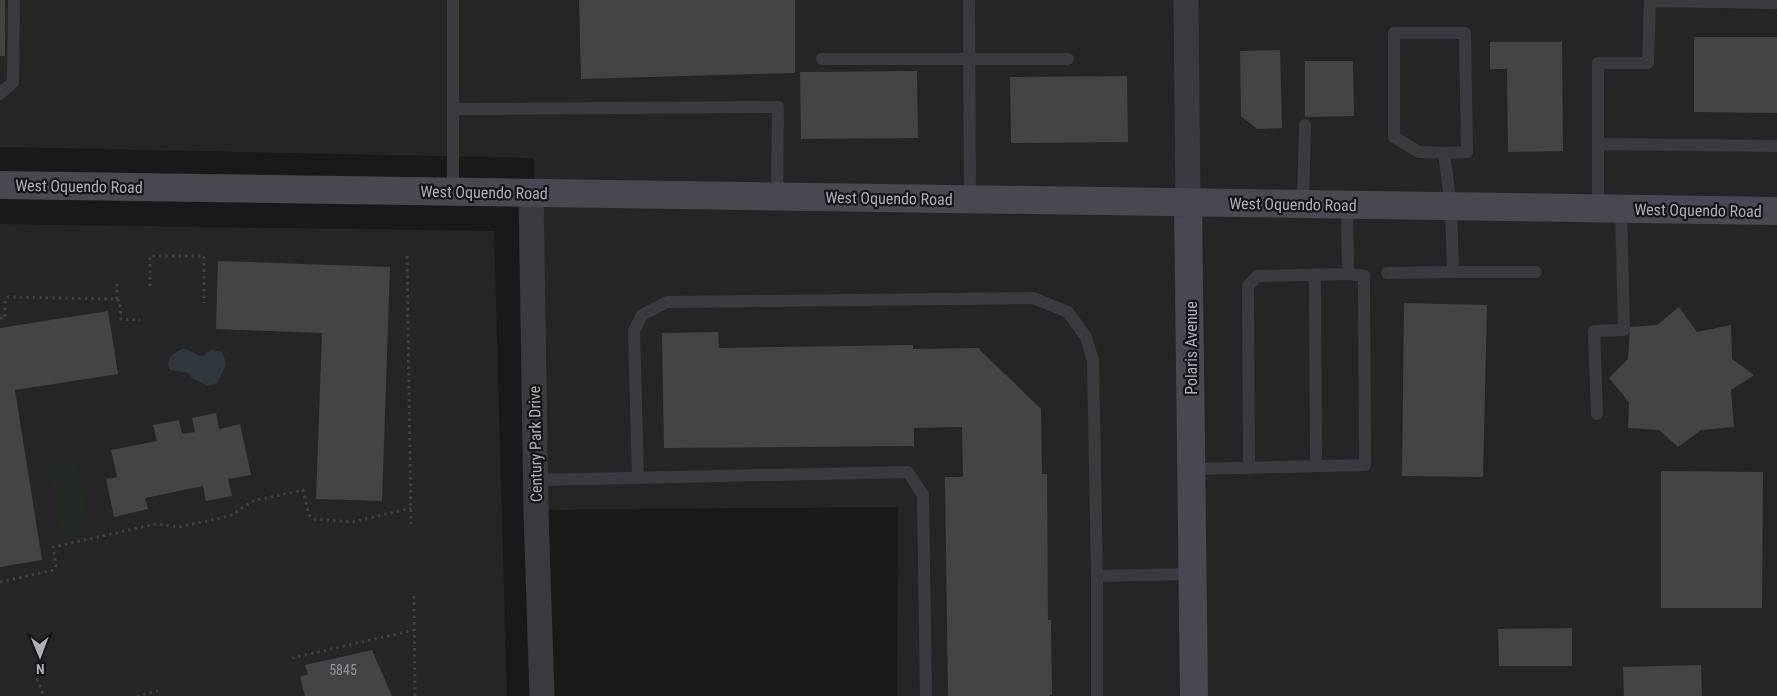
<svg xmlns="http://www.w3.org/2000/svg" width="1777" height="696" font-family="'Roboto Condensed',sans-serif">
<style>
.built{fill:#252528}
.green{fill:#212922}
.water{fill:#2f373f}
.building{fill:#434448}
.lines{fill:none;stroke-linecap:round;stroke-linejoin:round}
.path{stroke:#404147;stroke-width:3;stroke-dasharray:2.5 4;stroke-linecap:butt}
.lane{stroke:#3a3b40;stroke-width:12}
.street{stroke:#3a3b40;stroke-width:25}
.secondary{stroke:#484950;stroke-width:28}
.labels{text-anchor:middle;stroke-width:4.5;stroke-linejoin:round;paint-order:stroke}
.number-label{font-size:14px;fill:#92949e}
.street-label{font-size:16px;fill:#acafbb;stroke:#141416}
</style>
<rect width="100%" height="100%" fill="#19191b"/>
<path class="built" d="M0 0H1777V696H897L898 507 538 510 534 158 0 147Z
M0 224 494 231 507 696H0Z"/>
<path class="green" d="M77 461 91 529 61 535 47 467Z"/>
<path class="water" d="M182 349C190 348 195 356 203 356L211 350 223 352 226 365 217 383 208 386 192 378 188 373 170 370C165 359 172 354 182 349Z"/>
<path class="building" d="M0 0H5V56H0Z
M579 0H795V73L581 79Z
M1694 37H1777V113L1694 112Z
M1490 42H1562L1563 151 1508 152 1507 69H1490Z
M1280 50 1282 128 1257 129 1241 116 1240 51Z
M1305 61H1353L1354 116 1305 117Z
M917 71 918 138 801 139 800 72Z
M1127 76 1128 142 1011 143 1010 77Z
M218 261 390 267 382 501 316 499 322 333 216 329Z
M1404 303 1487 305 1483 477 1402 476Z
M1679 307 1697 332 1731 325 1732 359 1754 375 1731 390 1734 427 1701 430 1678 447 1659 430 1628 428 1629 402 1609 378 1628 359 1630 327 1657 325Z
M108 311 118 374 15 390 42 560 0 567V328Z
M718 332 719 348 913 345V349L978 348 1041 409 1042 474H1047L1048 620H1051L1052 694 1049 696H948L945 477H963L962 427 914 428V446L664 448 662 333Z
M216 413 219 429 240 424 251 475 228 479 232 496 206 501 203 486 145 498 148 509 114 517 106 479 117 477 111 450 157 441 153 425 179 420 182 434 195 432 192 418Z
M1661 471 1763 472 1762 608H1661Z
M1572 628V666H1499L1498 629Z
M372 650 392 696H305L300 677 308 674 305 665Z
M1701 665 1702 696H1624L1623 667Z"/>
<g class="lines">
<path class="path" d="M407 256 411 524
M150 286V256H204V303
M117 299V284
M0 318H5V300L8 297 117 299 120 302 121 319 140 320
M0 582 54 570 56 565 53 547 156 524 179 527 230 516 253 501 303 490 309 515 313 519 353 522 411 508
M414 596 415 696
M292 658 414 630
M37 679 44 696
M137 696 158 691"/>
<path class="lane" d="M969 0 970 199
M822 59H1068
M0 94 13 82 14 0
M453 109 778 107 777 196
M1598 144V63H1648L1650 1 1777 3
M453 192V0
M1303 204 1305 125
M1598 208V144L1777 146
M1453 272H1536
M1387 273 1453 272 1451 206 1444 153 1419 152 1394 137V33H1465L1467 152 1444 153
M1315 276 1316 466
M1597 414 1594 331 1624 330 1621 208
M1249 468 1248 286 1257 276 1348 274 1347 204
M1192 469 1365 465 1364 276 1348 274
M638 478 634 331 642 315 667 302 1033 298 1068 312 1086 337 1093 361 1097 576
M536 480 908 472 923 495 926 696
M1097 696V576L1192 574"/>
<path class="street" d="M1186 0 1188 202
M531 192 536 512 542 696"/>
<path class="secondary" d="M0 185 1777 211
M1188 202 1194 696"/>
</g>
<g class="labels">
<g class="number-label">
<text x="343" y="675">5845</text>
</g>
<g class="street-label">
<text transform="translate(79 186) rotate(1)" y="6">West Oquendo Road</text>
<text transform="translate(484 192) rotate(1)" y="6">West Oquendo Road</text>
<text transform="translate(889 198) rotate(1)" y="6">West Oquendo Road</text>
<text transform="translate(1293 204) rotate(1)" y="6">West Oquendo Road</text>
<text transform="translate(1698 210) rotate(1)" y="6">West Oquendo Road</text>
<text transform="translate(1191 348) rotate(-90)" y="6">Polaris Avenue</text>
<text transform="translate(535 444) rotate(-91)" y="6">Century Park Drive</text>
</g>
</g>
<g transform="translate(40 656) rotate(179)" stroke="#141416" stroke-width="4" paint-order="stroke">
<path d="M0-4L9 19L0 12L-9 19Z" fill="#acafbb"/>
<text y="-8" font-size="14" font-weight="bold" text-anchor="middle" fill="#acafbb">N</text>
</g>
</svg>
